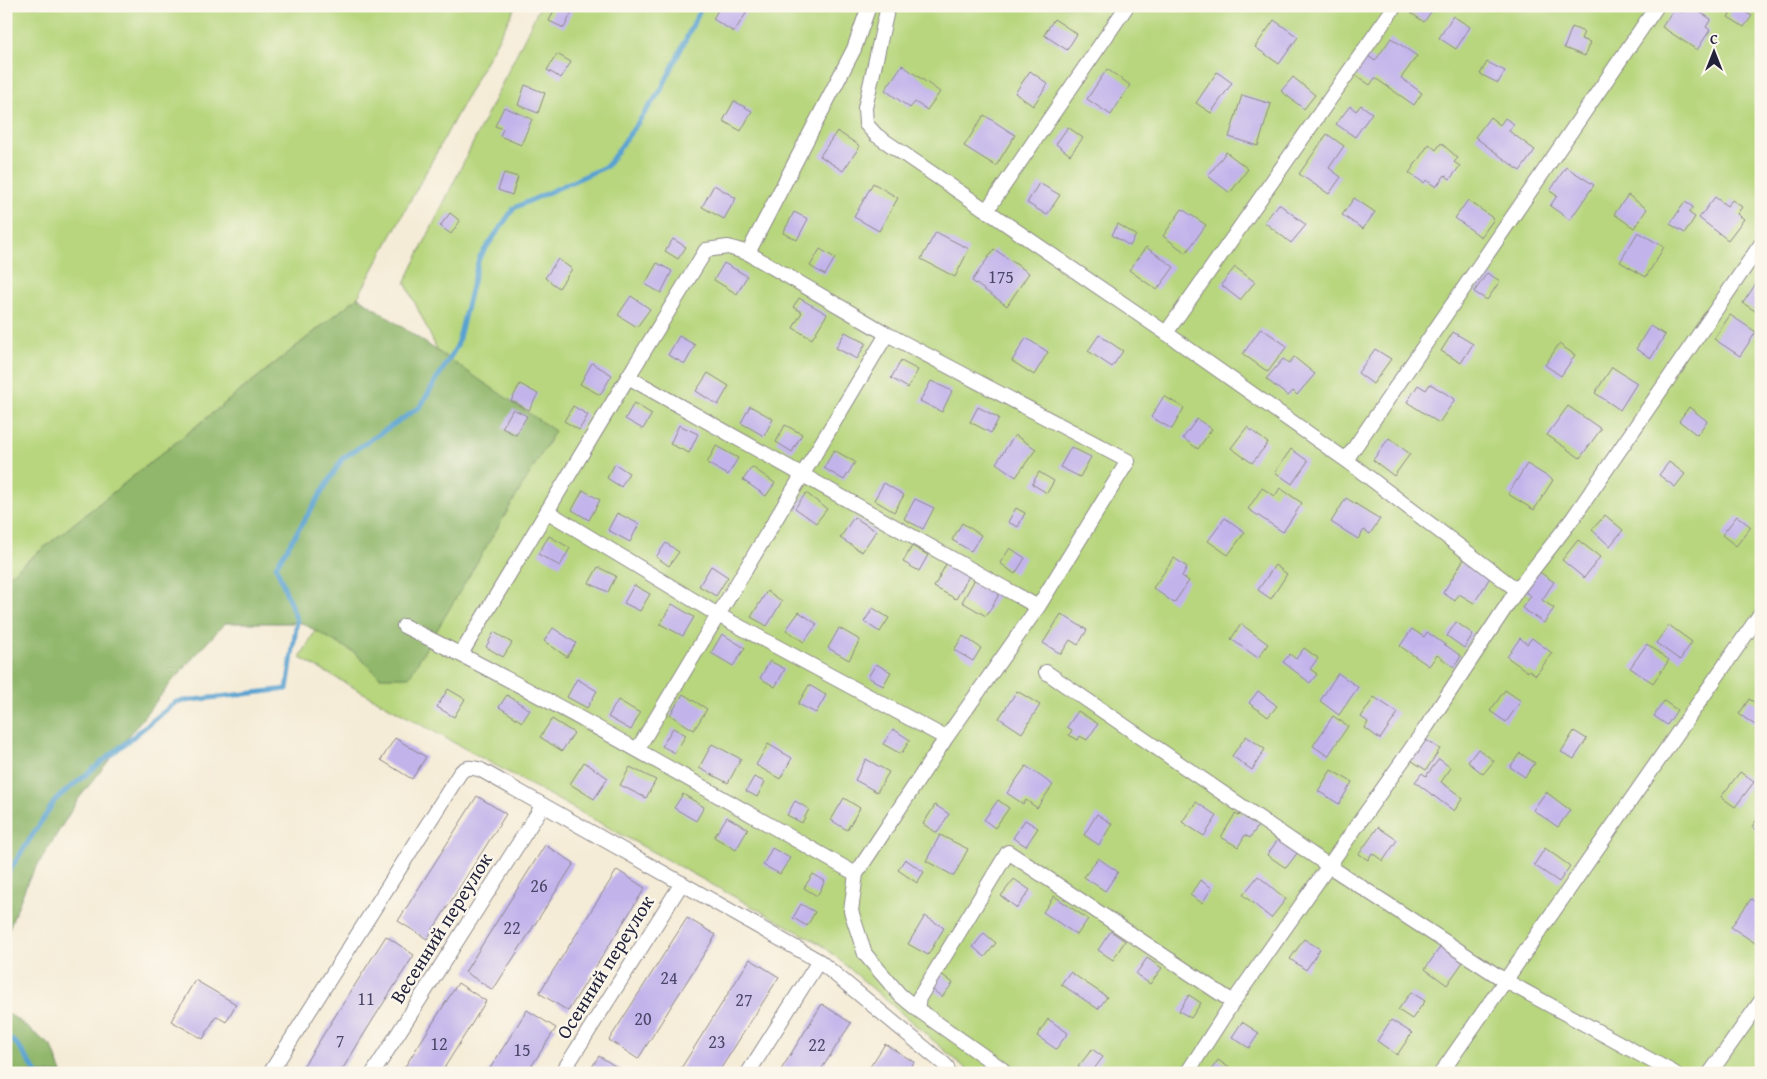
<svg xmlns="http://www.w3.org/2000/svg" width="1767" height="1079" font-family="'Gentium Book Plus',serif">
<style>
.green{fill:#b7d67d;stroke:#6c7c5c}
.forest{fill:#91b76c;stroke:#5a6c54}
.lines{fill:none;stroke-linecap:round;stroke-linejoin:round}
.stream{stroke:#59a2d0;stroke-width:5}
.building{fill:#c2b4eb}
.minor-casing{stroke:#8c8789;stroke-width:16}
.minor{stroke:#fff;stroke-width:14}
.labels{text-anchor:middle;stroke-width:4.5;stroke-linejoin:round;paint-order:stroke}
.number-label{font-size:18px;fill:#4a4667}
.street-label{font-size:20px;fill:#22223b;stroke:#fbf7ec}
</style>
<rect width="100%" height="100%" fill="#fbf7ec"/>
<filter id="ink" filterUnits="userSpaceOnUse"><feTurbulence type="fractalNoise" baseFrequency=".02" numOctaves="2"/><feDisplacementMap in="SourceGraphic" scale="10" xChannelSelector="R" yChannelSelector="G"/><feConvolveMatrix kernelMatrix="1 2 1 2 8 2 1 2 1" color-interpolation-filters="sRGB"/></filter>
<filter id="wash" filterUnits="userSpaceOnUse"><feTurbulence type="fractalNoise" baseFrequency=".0096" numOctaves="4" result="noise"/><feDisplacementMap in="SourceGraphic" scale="20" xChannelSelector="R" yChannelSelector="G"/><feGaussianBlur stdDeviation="1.12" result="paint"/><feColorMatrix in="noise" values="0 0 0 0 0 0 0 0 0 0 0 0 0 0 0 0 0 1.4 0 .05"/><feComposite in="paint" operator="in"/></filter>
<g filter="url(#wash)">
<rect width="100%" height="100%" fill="#f5ecd7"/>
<path class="green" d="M6 6H516L358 297 6 578Z
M540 6H1761V1073H971L822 945 300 658 453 383 405 282Z"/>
<path class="forest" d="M358 297 555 431 409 677H380L355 653 302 623H225L174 679 79 798 28 881 6 936V578Z
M6 1011 52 1047 62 1073H6Z"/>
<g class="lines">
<path class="stream" d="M6 876 56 799 176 702 287 689 297 621 276 566 343 458 420 407 457 346 479 258 514 208 607 166 661 90 702 6
M6 1037 16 1043 37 1073"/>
</g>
<g id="blocks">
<path class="building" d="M556 6H575L564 28 549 21Z
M720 6H737L747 12 734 32 713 19Z
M1416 6H1435L1424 22 1411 13Z
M1686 6H1690L1711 19 1706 27 1710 30 1697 50 1662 27 1675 7 1682 12Z
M1735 6 1752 16 1744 27 1728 17Z
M1453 16 1470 27 1456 49 1439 38Z
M1054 19 1077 34 1067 50 1044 35Z
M1274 20 1298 37 1279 64 1255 47Z
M1572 27 1584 32 1581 39 1590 42 1585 56 1564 48Z
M1391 38 1417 56 1401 78 1422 93 1414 105 1375 78 1370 85 1354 74 1367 55 1375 61Z
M557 54 571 62 561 78 547 70Z
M1487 62 1505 71 1498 83 1480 74Z
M902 65 940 92 927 110 915 102 910 108 885 90Z
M1107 69 1130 85 1111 115 1087 99Z
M1030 71 1048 84 1033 106 1015 93Z
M1217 72 1232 83 1211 113 1196 103Z
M1293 77 1315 95 1304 109 1281 91Z
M525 85 545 93 538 113 518 105Z
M1242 95 1271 104 1258 146 1229 137Z
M734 101 752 111 741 131 723 121Z
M1361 105 1372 113 1355 137 1336 124 1350 106 1356 111Z
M504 107 532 119 521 145 500 136 503 129 495 126Z
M984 115 1015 135 996 166 964 146Z
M1490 117 1500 125 1505 118 1514 124 1509 131 1535 150 1520 171 1475 137Z
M1068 127 1083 138 1070 155 1056 144Z
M837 131 860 146 843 171 820 156Z
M1327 134 1344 146 1329 168 1341 177 1329 194 1299 174Z
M1441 143 1458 158 1454 162 1460 166 1450 179 1445 175 1436 187 1426 180 1424 183 1409 173 1429 144 1436 150Z
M1226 152 1248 169 1230 193 1208 176Z
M1566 167 1594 185 1570 220 1550 206 1557 196 1550 191Z
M504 173 518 177 512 195 498 190Z
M873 183 898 198 879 231 854 217Z
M1039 183 1060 195 1047 215 1027 203Z
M714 185 736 198 724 219 702 207Z
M1628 195 1647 209 1634 228 1614 214Z
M1715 197 1727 206 1732 200 1742 207 1737 214 1744 219 1728 240 1699 218Z
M1354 198 1375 212 1363 229 1342 215Z
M1468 200 1494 219 1481 237 1455 218Z
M1685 202 1693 207 1689 213 1695 217 1685 233 1670 224Z
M1279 204 1306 225 1291 243 1264 222Z
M1182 209 1206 225 1186 253 1163 236Z
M794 212 808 219 797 240 783 233Z
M450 213 460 221 451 234 440 226Z
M1118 224 1136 235 1130 246 1112 235Z
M936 232 969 249 955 277 921 259Z
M1638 232 1664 247 1646 277 1620 262Z
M673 239 686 247 678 259 665 251Z
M1146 247 1174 267 1157 290 1129 270Z
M820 249 835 258 825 275 810 266Z
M994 249 1029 273 1007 306 972 281Z
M558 259 572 269 559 288 545 278Z
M657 263 672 271 661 293 645 284Z
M724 263 747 276 737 294 714 280Z
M1235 267 1255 282 1240 300 1221 285Z
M1487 273 1500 281 1487 300 1474 292Z
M1761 276V315L1743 303Z
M631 296 650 309 637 327 618 315Z
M799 298 827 314 812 339 793 328 802 312 793 307Z
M1730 315 1756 332 1740 356 1714 339Z
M1650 326 1665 335 1651 358 1636 349Z
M1261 328 1287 346 1268 372 1243 354Z
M845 332 866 343 857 359 836 348Z
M1453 332 1473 344 1461 363 1441 351Z
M1099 335 1123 351 1112 367 1088 351Z
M679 336 695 345 685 364 668 355Z
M1026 338 1048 352 1034 375 1012 361Z
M1559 344 1575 355 1561 376 1545 365Z
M1375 349 1391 359 1373 384 1358 373Z
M1294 357 1315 374 1297 395 1293 391 1288 396 1266 379 1283 359 1289 363Z
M901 361 918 370 908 388 891 378Z
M592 363 612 375 600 395 580 384Z
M1612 367 1637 383 1620 410 1595 393Z
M708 373 729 386 718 405 696 391Z
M931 381 952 391 942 412 920 401Z
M520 384 538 394 529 410 511 401Z
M1430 384 1455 399 1439 423 1407 402 1418 385 1426 390Z
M1164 396 1184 408 1172 429 1151 417Z
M634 403 652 414 643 429 625 419Z
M573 406 588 415 579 430 564 421Z
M750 406 773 419 764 436 741 423Z
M1568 406 1601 429 1580 458 1547 435Z
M978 407 999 418 991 433 970 422Z
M1689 407 1707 421 1697 435 1679 421Z
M513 409 527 416 516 435 502 428Z
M1197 419 1212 429 1198 449 1183 438Z
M679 425 698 434 689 453 670 444Z
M785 425 802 434 792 452 776 442Z
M1247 427 1268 443 1252 463 1231 448Z
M1015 435 1036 449 1016 477 996 463Z
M1389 438 1410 454 1394 476 1373 460Z
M716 446 738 458 728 475 707 463Z
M1071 447 1091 457 1080 477 1060 467Z
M1291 449 1308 461 1292 484 1275 472Z
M834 450 855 462 844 480 824 468Z
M1669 462 1685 474 1675 487 1659 475Z
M615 464 629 473 621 487 607 478Z
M1527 464 1553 480 1534 510 1508 494Z
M752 467 775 483 766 496 743 480Z
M1039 472 1054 481 1047 493 1032 484Z
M884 483 904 495 894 512 874 500Z
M1262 488 1275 496 1280 488 1302 503 1283 532 1248 509Z
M583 490 600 500 589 520 572 510Z
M806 493 827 509 816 523 795 508Z
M1346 498 1380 519 1370 534 1364 530 1358 539 1331 522Z
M915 499 934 508 923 529 904 519Z
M1016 508 1025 513 1018 527 1008 522Z
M617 513 639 524 630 542 608 530Z
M1605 515 1623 530 1610 546 1592 530Z
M1737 516 1751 527 1736 546 1722 535Z
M854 517 876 531 862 552 840 538Z
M1225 518 1245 532 1228 555 1208 541Z
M962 523 981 535 971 551 952 540Z
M549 536 570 548 560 566 538 554Z
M1578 540 1600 557 1584 578 1562 560Z
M666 543 679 552 669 566 656 557Z
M912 546 928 555 919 571 903 562Z
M1010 548 1025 558 1015 574 1000 563Z
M1174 558 1187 567 1182 576 1189 581 1174 603 1153 588Z
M1464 559 1491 576 1474 603 1459 594 1455 601 1443 593Z
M946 564 969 576 956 599 934 587Z
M1275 565 1287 574 1271 599 1258 590Z
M711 566 728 577 716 596 699 586Z
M598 567 616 576 608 592 589 583Z
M1538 571 1554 582 1542 600 1554 608 1544 623 1522 608 1531 596 1524 591Z
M975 579 1000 593 986 616 962 602Z
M634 585 650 594 640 611 624 603Z
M767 591 782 601 767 626 751 617Z
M672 604 694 617 683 636 660 624Z
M873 608 889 618 880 632 864 622Z
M799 612 817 624 804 642 786 630Z
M1061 614 1087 630 1078 645 1070 640 1061 654 1043 643Z
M1456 622 1473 634 1464 648 1447 636Z
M1241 624 1268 644 1258 658 1231 639Z
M1669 625 1692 642 1680 660 1656 643Z
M553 628 576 643 567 657 544 641Z
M839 628 860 640 849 660 828 648Z
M1412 629 1424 637 1427 632 1461 656 1454 667 1437 655 1429 666 1400 646Z
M494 632 512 643 503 657 486 647Z
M722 634 745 648 733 666 711 653Z
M963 636 981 648 973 661 954 650Z
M1520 638 1527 644 1532 638 1552 653 1536 675 1529 670 1528 672 1507 657Z
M1647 644 1669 660 1653 683 1630 668Z
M1304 648 1318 658 1310 669 1317 674 1310 683 1283 662 1290 654 1296 659Z
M770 661 785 669 775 687 760 678Z
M876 664 891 672 883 686 868 677Z
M1338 673 1358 687 1339 715 1320 701Z
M577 679 597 691 587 708 567 697Z
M809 685 826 695 816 713 798 704Z
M448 689 465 699 454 717 437 707Z
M1505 690 1521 701 1506 722 1490 711Z
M1017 691 1040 705 1022 733 999 718Z
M1258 691 1277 706 1268 717 1249 703Z
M683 694 707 709 694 730 670 715Z
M507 695 530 710 522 722 499 707Z
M1374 697 1398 713 1380 739 1365 728 1368 722 1361 717Z
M1749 699 1761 706V717L1755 725 1739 714Z
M618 700 640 713 631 730 608 717Z
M1664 701 1677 710 1667 725 1654 716Z
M1078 711 1098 724 1087 740 1080 736 1078 740 1069 735 1072 730 1067 727Z
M1333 716 1348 726 1328 756 1313 746Z
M552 719 574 733 562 751 540 737Z
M673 728 686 735 675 753 662 746Z
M893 729 910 740 901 754 883 744Z
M1574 731 1587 739 1574 759 1561 752Z
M1246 736 1265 749 1252 770 1232 756Z
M395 738 426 757 412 779 381 760Z
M1423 738 1440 749 1426 770 1409 759Z
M712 744 741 759 728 783 699 768Z
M768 744 792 758 780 779 756 765Z
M1478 749 1494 761 1483 774 1468 762Z
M1520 753 1535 763 1525 777 1510 767Z
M866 759 889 772 877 792 855 780Z
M1439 759 1451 768 1441 782 1463 798 1454 811 1415 782 1422 773 1426 776Z
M584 762 608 778 594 799 570 784Z
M1026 766 1053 785 1037 808 1026 800 1023 804 1007 793Z
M630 767 656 780 646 798 620 785Z
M1331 770 1352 782 1339 804 1318 791Z
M1740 772 1754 782 1735 807 1721 797Z
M754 777 765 782 757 797 746 791Z
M1546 792 1570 810 1558 827 1533 810Z
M683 794 704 807 696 821 674 808Z
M477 796 506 814 427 939 398 921Z
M844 798 860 808 847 830 831 820Z
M998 800 1009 808 995 828 984 820Z
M795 801 809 809 802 823 787 815Z
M1196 802 1217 816 1204 836 1182 822Z
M935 805 949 814 937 833 923 824Z
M1241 812 1260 823 1250 838 1245 835 1238 847 1221 837 1235 814 1239 816Z
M1761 813V833L1752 827Z
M1097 814 1112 824 1099 845 1084 835Z
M727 817 748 829 736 850 714 837Z
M1025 820 1038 828 1026 846 1013 838Z
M1378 827 1397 840 1383 861 1372 853 1368 860 1359 854Z
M940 835 968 849 954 876 926 861Z
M1279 838 1298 852 1286 868 1267 855Z
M545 845 574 863 493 990 465 972Z
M772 848 790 858 780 874 763 865Z
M1545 848 1570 866 1559 882 1534 865Z
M1098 858 1118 872 1105 891 1084 877Z
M905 859 924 872 917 883 898 870Z
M617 870 645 888 568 1011 539 993Z
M813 874 825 881 817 896 804 888Z
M1258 876 1286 899 1271 918 1243 895Z
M1014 879 1030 890 1017 908 1001 896Z
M1200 880 1212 888 1202 903 1190 895Z
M1054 896 1088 919 1077 935 1043 912Z
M1751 899 1761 906V947L1731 927Z
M801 904 815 912 807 926 793 918Z
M925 916 944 928 928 955 908 944Z
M687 918 716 935 638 1059 609 1040Z
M1111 931 1125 941 1113 960 1098 950Z
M984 933 996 943 985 957 973 947Z
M386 936 414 955 374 1018 340 1073H299Z
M1304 939 1320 949 1306 970 1290 959Z
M1441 946 1463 962 1447 985 1425 969Z
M1147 958 1162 968 1150 984 1136 974Z
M750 959 779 977 718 1073H678Z
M1070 972 1107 997 1098 1009 1061 984Z
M940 973 953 983 942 997 929 987Z
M195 980 236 1004 226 1022 216 1016 203 1039 171 1021Z
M458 983 486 1001 441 1073H401Z
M1411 992 1425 1001 1412 1019 1398 1010Z
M1189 995 1201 1003 1191 1018 1179 1011Z
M822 1004 851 1023 819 1073H779Z
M527 1010 556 1028 527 1073H487Z
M1048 1019 1068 1033 1056 1049 1037 1036Z
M1391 1020 1412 1033 1397 1055 1377 1041Z
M1242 1022 1259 1033 1249 1048 1232 1037Z
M885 1044 914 1062 907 1073H866Z
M1092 1049 1103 1057 1091 1073H1086L1078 1067Z
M599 1056 626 1073H588Z
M1218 1060 1234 1071 1233 1073H1209Z"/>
</g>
</g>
<g filter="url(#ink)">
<use href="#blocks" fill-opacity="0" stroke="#8c8789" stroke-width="1"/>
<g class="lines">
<g class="minor-casing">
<path id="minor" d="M888 6 865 108 866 124 876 135 1166 333 1346 460 1517 590
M987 210 1127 6
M748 253 854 49 869 6
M1166 333 1395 6
M887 334 748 253 728 247 706 250 628 377 1038 607
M1346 460 1657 6
M548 512 718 615 946 738
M404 626C558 702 707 790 856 874L851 911 865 954 900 995 917 1009
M461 654 628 377
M1046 672 1329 866 1504 980 1674 1073
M637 750 887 334 1128 461 1038 607 946 738 856 874
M270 1073 460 773C466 766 472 767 481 770L819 961 944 1064 947 1067 948 1073
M373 1073 543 805
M562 1073 682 883
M748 1073 819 961
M1001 1073 1002 1069 917 1009 919 998 1008 852 1233 1002
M1187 1073 1233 1002 1427 726 1517 590 1573 518 1761 244
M1441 1073 1761 613
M1710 1073 1761 1001"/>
</g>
<use href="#minor" class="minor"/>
</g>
</g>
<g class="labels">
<g class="number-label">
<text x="1001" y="283">175</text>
<text x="539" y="892">26</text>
<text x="512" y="934">22</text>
<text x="669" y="984">24</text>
<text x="366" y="1005">11</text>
<text x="744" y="1006">27</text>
<text x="643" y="1025">20</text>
<text x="340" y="1047">7</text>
<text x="717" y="1048">23</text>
<text x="439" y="1050">12</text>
<text x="817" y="1051">22</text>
<text x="522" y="1056">15</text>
</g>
<g class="street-label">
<text transform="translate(441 928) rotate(-58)" y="7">Весенний переулок</text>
<text transform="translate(605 967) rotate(-58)" y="7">Осенний переулок</text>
</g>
</g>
<rect width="1767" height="1079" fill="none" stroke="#fbf7ec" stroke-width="25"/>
<g transform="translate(1714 52)" stroke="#fbf7ec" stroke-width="4" paint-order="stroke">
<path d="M0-4L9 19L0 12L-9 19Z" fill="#22223b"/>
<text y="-8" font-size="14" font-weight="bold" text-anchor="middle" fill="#22223b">С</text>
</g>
</svg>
